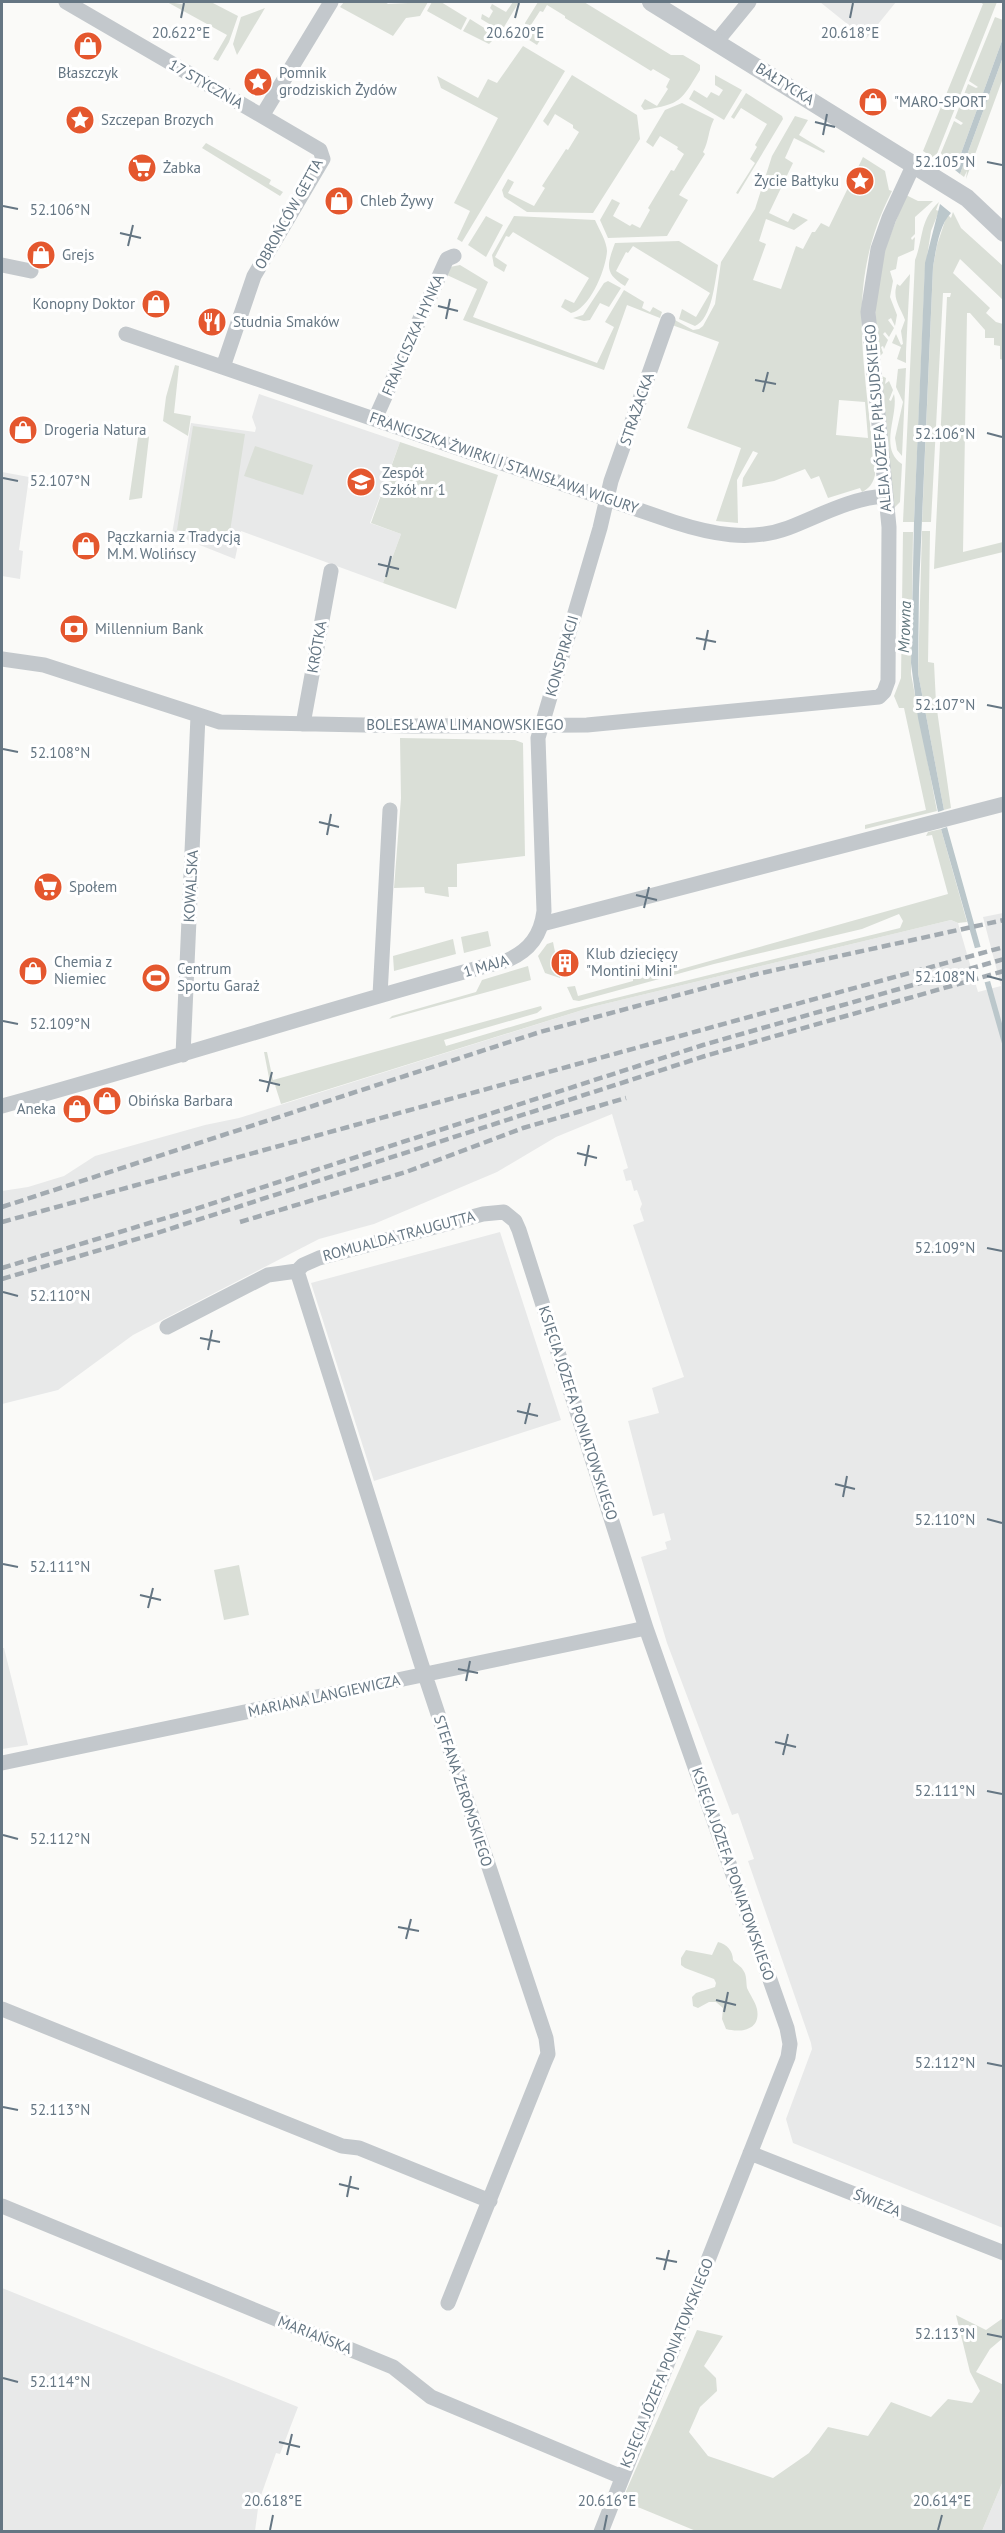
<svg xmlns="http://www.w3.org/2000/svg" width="1005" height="2533" font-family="'PT Sans',sans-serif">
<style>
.built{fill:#e8e9e9}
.green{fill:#dadfd7;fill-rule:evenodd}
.water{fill:#bbc7cb}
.pier{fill:#fafaf8}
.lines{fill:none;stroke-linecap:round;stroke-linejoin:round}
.minor{stroke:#c3c8cc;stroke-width:15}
.tertiary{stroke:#c3c8cc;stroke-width:18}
.rail{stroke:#a2aab0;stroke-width:4.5;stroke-dasharray:9 4.5;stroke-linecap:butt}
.ticks{fill:none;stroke:#657683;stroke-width:2}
.labels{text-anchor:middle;stroke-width:6;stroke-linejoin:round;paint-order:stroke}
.poi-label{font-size:15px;fill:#657683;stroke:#fff;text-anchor:start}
.street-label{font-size:15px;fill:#657683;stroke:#fff}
.water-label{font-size:16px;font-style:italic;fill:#60757c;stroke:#fff}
.ticks-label{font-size:15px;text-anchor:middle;fill:#657683;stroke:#fff;stroke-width:6;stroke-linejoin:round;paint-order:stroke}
</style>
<rect width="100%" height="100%" fill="#fafaf8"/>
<path class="built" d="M820 2H896L866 39Z
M259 394 400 442 370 523 401 534 383 583 241 531 235 559 172 534 191 423 255 432 256 428 252 417Z
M2 472 29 477 19 550 23 551 20 579 2 576Z
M1003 913V2228L793 2143 786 2119 812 2049 811 2043 748 1861 754 1859 738 1813 732 1815 667 1643 641 1557 667 1549 665 1542 671 1540 664 1513 653 1516 628 1421 659 1413 652 1388 684 1377 633 1225 644 1221 640 1209 642 1204 637 1190 634 1191 631 1180 626 1181 623 1170 628 1168 612 1114 556 1137 497 1172 374 1224 319 1239 133 1335 58 1390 2 1404V1191L28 1187 64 1176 95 1156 205 1125 239 1118 592 1007 951 920 958 923 978 992 1001 986 983 917Z
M500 1232 561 1420 374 1481 311 1283Z
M2 1648H4L28 1745 2 1749Z
M2 2288 298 2407 280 2454 276 2453 259 2501 255 2531H2Z
M1003 2481V2531H982Z"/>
<path class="green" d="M167 2 182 4 183 2H211L238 16 229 42 218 61 213 59 227 35Z
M344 2H385L388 4 428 2 420 16 406 18 393 36 340 7Z
M432 2H441L467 18 461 30 427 11Z
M513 2H519L504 27 496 28 481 19 482 14 489 18 493 11 490 8 492 4 506 12Z
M538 2H584L671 55H683L700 65V70C681 101 681 104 644 110L641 106 645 99 657 106 668 89 666 87 670 79 653 69 651 71 565 18V16L547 5 543 12 540 11 529 28 542 37 537 45 526 38 525 23Z
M980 2H997L935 159 923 151 983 4Z
M265 8 237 55 233 44 241 17Z
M995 17 1003 20V38L955 170 953 169 955 163 952 169 938 160 954 121 961 125 963 123 955 118 968 84 976 88 978 87 969 81Z
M470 19 497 36 489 44 463 31Z
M523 46 565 71 462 242 457 239 470 211 454 203 498 118 441 88 437 76 478 98 488 79 497 83Z
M1003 57V78L966 179 967 171 964 177 960 174Z
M572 75 637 115 640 139 593 213 527 212 504 197 502 190 508 179 514 182 508 193 534 206 545 188 542 186 566 149 568 150 579 132 573 128V125L555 114 548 126 543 121Z
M715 75 742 90 724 120 689 99 694 90 707 98 711 92 719 96 723 90 715 85Z
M746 93 782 116 783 119 738 194 736 193 755 163 750 159 757 147 755 145 767 124 741 108 734 119 731 117Z
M682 103 714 119C708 131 709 141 703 152L705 154 679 195 688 200 667 236 608 238 600 220 612 199 620 203 613 216 630 226 632 224 640 228 650 210 648 208 671 170 674 171 684 154 677 149 678 147 660 136 653 147 646 142 665 110Z
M795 116 808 120 799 135 825 151 824 153 794 138 785 158 793 163 769 213 788 222 793 213 808 220 794 230 766 219 759 241 766 244 753 280 781 289 796 246 803 249 812 232H815L821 223 829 227 863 157 885 171 889 190 892 191C852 269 860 333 869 415 871 435 875 455 875 475 873 483 870 488 862 492L860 488 828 498 819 476 811 479 805 469 774 481 742 487 743 478 758 453 753 451 737 480 738 523 716 521 741 448 687 428 719 342 672 325 673 319 693 330 699 329 703 326 715 304 721 262 755 209 772 156ZM839 400 865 402 868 438 836 435Z
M206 143 271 180 269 184 283 192 280 196 202 148Z
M906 195 918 201H933L915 217V234L911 238 912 240 915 237 914 250 898 257 896 269 890 271 893 281 890 297 897 315 895 326 891 318 888 320 894 328 889 337 885 332 883 334 888 340 884 349 883 346 881 347 883 353 878 358 875 307 885 249Z
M939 202 936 210 939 211 931 231 925 270 914 522H903L915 260C924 237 919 221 939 202Z
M953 212 961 228 1003 266V300L960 259 953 273 990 308 986 313 996 322 1003 324V360L1000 359V346L994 345V338H985V330L970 313H967L963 552 1003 542V552L934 569 947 297H950L951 293H943L931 522H922L933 267 937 245 946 218 948 215 951 218Z
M486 216 503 225 486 257 468 245Z
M514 216 595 220C599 229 607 242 607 251 606 269 590 309 571 313L561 307 565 299 574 303 589 278 513 232 509 237 506 236 495 257 507 265 504 272 494 266 492 255Z
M679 241 718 265C715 281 712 319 695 326L679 319 682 309 696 317 710 293 633 246 628 253 626 252 616 271 629 279 625 286C604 273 607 265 615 243Z
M460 265 488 282 473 317 597 363 614 327 605 322 624 290 644 302 642 308 650 312 653 307 662 312 660 318 627 305 604 370 463 320 477 289 447 275 450 267Z
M910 274 906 352V363L897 359 901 347 892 343 896 334 901 345 903 344 901 331 905 320C900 306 892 299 897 284L900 286Z
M608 281 621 288 609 307 600 303 590 320 584 321 573 318 583 315 604 283Z
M175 365 179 366 174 413 191 416 188 436 163 421 166 397Z
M906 368 902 456 897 450 895 438 903 402 896 387 898 369Z
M880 375 886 378 885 384 889 381 893 390 889 400 891 401 894 394C899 415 878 448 902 464L900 502 894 508Z
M193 426 245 434 229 538 177 530Z
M139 431 144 432 149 437 142 498 129 500Z
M400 442 498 475 456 609 383 583 401 534 371 523Z
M255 446 313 465 303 495 244 476Z
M922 531H930L928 662 934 663 936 703 951 808 944 810 918 673Z
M903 532H913L911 674 937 811 865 829V825L926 810 904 708H899L894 696 901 678Z
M400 738 515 740 523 743 525 856 457 864V887H448L449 897 425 893 424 887 394 888 401 798Z
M941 829 967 922 958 923 951 920 592 1007 281 1104 274 1082 270 1083 264 1052H267L273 1080 541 1006 542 1009 537 1013 444 1040 446 1046 571 1009 900 928 903 921 899 914 862 929 714 964 579 1001 573 1000 567 987 575 986 578 996 633 981V979L660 975 948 894 932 835 926 836 928 832Z
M488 931 491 946 464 953 461 937Z
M453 939 456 954 394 971 393 956Z
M553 942 560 977V978L545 973 538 956 547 944Z
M528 966 531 980 389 1019 392 1016 476 992 482 980Z
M239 1565 249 1615 224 1620 214 1570Z
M718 1942C727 1944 733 1951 733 1960 736 1964 741 1966 743 1970 747 1975 746 1982 747 1988 750 1995 755 2001 757 2009 761 2030 741 2033 726 2029L722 2019 723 2008 716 2002H709L698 2008 693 2006 692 1997 696 1993 715 1987 716 1983 714 1979 685 1968 681 1965V1958L686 1950 712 1955Z
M956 2315 986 2330 1003 2318V2338L990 2349 976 2372 1004 2385 1003 2481 982 2531H696L628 2503 623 2498 697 2330 723 2336 704 2366 716 2378 717 2391 700 2407 689 2432 708 2456 773 2478 809 2453 828 2427 868 2436 891 2402 931 2417 948 2399 972 2403 980 2391 970 2372Z"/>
<path class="water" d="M1003 38V57L960 174 955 170Z
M940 204 951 213C939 225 936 250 933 267L919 588 918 673 944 810 938 812 918 718 911 663 914 522 925 263Z
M947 827 1003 1027V1047L941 829Z"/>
<path class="pier" d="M985 946 994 980 982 983 971 949Z"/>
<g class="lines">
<path class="minor" d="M66 2 262 116
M717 41 749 2
M2 265 31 271
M126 334 674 522C711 534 750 542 788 528 819 516 851 498 885 496
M223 367 254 276 323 159 320 150 262 116 331 2
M375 419 445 263 447 259 454 256
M2 659 44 665 220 722 413 726 587 725 879 697 884 692 888 681 889 527 868 312 878 249 889 218 914 164
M303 724 331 571
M542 924 1004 804
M380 995 390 810
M183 1055 198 716
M2 1106C171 1060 338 1005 508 960 530 950 541 935 544 911L538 738 600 528 611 481 668 320
M297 1271 421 1663 546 2038 548 2054 545 2061 448 2303
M167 1327 268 1275 297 1271 303 1265 319 1258 483 1214 504 1212 515 1221 519 1230 646 1628 787 2028 790 2044 788 2057 601 2532
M2 1763 646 1628
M2 2009 342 2146 359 2148 490 2201
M750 2153 1004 2253
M2 2206 393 2367 431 2397 622 2477"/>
<path class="tertiary" d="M651 2 967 198 1004 233"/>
<path class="rail" d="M2 1207 540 1032 757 974 1004 920
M2 1222 1004 947
M240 1222 406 1172 523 1128 626 1098
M2 1268 192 1210 703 1045 1004 959
M2 1279 154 1234 705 1056 1004 971"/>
</g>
<path class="ticks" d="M181 18 184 3M515 18 519 3M850 18 853 3M815 122 835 127M823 135 827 114M987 162 1002 165M3 206 18 209M120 233 141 238M128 246 133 225M438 306 458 311M446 319 450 299M755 380 776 384M763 392 768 372M987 433 1002 437M3 478 18 481M378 564 399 569M386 577 391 556M696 638 716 642M704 650 708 630M987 705 1002 708M3 749 18 752M319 822 339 827M327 835 331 814M636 895 657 900M644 908 649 887M987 976 1002 980M3 1021 18 1024M259 1080 280 1085M267 1092 272 1072M577 1153 597 1158M585 1166 589 1145M987 1248 1002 1251M3 1292 18 1296M200 1338 220 1342M208 1350 212 1330M517 1411 538 1416M525 1424 530 1403M835 1484 855 1489M843 1497 847 1476M987 1519 1002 1523M3 1564 18 1567M140 1595 161 1600M148 1608 153 1588M458 1669 478 1673M466 1681 470 1661M775 1742 796 1747M783 1755 788 1734M987 1791 1002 1794M3 1835 18 1839M398 1927 419 1931M406 1939 411 1919M716 2000 736 2005M724 2012 728 1992M987 2063 1002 2066M3 2107 18 2110M339 2184 359 2189M347 2197 351 2176M656 2258 677 2262M664 2270 669 2250M987 2334 1002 2337M3 2378 18 2382M279 2442 300 2447M287 2455 292 2434M270 2530 273 2515M604 2530 607 2515M938 2530 942 2515"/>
<defs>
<g id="shop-disc" transform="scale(1.5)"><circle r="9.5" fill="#e4572e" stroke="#fff"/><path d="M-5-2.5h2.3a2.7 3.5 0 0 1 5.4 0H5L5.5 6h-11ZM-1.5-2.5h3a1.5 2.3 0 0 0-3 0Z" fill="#fff"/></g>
<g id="sight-disc" transform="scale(1.5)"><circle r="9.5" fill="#e4572e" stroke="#fff"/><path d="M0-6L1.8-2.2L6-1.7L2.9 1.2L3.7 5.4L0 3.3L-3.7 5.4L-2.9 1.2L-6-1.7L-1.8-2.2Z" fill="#fff"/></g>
<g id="supermarket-disc" transform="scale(1.5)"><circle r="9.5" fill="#e4572e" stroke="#fff"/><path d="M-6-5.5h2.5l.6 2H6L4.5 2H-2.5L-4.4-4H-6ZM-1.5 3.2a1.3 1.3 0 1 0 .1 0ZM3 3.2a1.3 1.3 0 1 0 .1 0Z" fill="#fff"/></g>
<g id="restaurant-disc" transform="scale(1.5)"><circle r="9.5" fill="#e4572e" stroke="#fff"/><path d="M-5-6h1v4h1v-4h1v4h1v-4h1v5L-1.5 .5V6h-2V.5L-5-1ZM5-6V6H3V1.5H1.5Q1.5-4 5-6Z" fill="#fff"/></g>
<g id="school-disc" transform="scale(1.5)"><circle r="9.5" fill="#e4572e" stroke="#fff"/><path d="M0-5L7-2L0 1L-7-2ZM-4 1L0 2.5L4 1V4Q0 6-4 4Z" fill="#fff"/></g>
<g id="bank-disc" transform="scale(1.5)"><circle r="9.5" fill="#e4572e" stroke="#fff"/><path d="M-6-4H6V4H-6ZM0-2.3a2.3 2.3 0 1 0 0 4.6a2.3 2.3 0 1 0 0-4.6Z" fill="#fff"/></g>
<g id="building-disc" transform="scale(1.5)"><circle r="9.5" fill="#e4572e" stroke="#fff"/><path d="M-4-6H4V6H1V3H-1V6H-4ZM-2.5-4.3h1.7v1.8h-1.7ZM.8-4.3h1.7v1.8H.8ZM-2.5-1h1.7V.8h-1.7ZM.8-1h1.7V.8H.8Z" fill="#fff"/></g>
<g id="stadium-disc" transform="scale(1.5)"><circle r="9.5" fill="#e4572e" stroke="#fff"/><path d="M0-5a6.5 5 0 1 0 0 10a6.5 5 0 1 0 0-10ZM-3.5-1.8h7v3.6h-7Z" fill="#fff"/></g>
</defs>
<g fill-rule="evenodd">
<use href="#shop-disc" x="88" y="46"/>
<use href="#sight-disc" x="258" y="82"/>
<use href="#shop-disc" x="873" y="102"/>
<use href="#sight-disc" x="80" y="120"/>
<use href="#supermarket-disc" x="142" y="168"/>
<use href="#sight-disc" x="860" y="181"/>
<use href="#shop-disc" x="339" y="201"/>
<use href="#shop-disc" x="41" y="255"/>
<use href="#shop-disc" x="156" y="304"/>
<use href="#restaurant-disc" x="212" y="322"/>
<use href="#shop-disc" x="23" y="430"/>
<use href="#school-disc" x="361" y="482"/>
<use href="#shop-disc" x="86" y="546"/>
<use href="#bank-disc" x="74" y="629"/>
<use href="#supermarket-disc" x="48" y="887"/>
<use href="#building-disc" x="565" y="963"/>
<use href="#shop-disc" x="33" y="971"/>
<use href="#stadium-disc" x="156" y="978"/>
<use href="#shop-disc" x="107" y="1101"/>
<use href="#shop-disc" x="77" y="1109"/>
</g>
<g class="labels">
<g class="poi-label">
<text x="88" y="78" text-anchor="middle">Błaszczyk</text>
<text x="279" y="78">Pomnik<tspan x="279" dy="17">grodziskich Żydów</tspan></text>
<text x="894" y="107">"MARO-SPORT</text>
<text x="101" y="125">Szczepan Brozych</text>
<text x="163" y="173">Żabka</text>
<text x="839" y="186" text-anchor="end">Życie Bałtyku</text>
<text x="360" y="206">Chleb Żywy</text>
<text x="62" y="260">Grejs</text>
<text x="135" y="309" text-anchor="end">Konopny Doktor</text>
<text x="233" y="327">Studnia Smaków</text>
<text x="44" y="435">Drogeria Natura</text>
<text x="382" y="478">Zespół<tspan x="382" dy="17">Szkół nr 1</tspan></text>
<text x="107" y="542">Pączkarnia z Tradycją<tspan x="107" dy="17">M.M. Wolińscy</tspan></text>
<text x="95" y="634">Millennium Bank</text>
<text x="69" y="892">Społem</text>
<text x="586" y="959">Klub dziecięcy<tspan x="586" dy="17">"Montini Mini"</tspan></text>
<text x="54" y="967">Chemia z<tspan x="54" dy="17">Niemiec</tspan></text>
<text x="177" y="974">Centrum<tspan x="177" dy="17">Sportu Garaż</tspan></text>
<text x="128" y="1106">Obińska Barbara</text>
<text x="56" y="1114" text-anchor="end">Aneka</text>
</g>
<g class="street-label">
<text transform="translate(206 84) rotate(30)" y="5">17 STYCZNIA</text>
<text transform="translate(785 84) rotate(32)" y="5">BAŁTYCKA</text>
<text transform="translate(289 214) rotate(-61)" y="5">OBROŃCÓW GETTA</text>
<text transform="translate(413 335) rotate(-66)" y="5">FRANCISZKA HYNKA</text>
<text transform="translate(637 409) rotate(-71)" y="5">STRAŻACKA</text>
<text transform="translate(878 418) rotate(-95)" y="5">ALEJA JÓZEFA PIŁSUDSKIEGO</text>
<text transform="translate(504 463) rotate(19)" y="5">FRANCISZKA ŻWIRKI I STANISŁAWA WIGURY</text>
<text transform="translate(317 647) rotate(-80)" y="5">KRÓTKA</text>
<text transform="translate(562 656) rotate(-74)" y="5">KONSPIRACJI</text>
<text x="465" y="730">BOLESŁAWA LIMANOWSKIEGO</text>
<text transform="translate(191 886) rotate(-87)" y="5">KOWALSKA</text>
<text transform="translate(486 966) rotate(-16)" y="5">1 MAJA</text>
<text transform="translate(399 1236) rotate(-15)" y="5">ROMUALDA TRAUGUTTA</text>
<text transform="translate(578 1413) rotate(72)" y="5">KSIĘCIA JÓZEFA PONIATOWSKIEGO</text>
<text transform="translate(324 1696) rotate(-12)" y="5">MARIANA LANGIEWICZA</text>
<text transform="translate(463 1791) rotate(72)" y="5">STEFANA ŻEROMSKIEGO</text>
<text transform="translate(733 1874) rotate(71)" y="5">KSIĘCIA JÓZEFA PONIATOWSKIEGO</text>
<text transform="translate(877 2203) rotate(22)" y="5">ŚWIEŻA</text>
<text transform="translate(315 2335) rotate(22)" y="5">MARIAŃSKA</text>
<text transform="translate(667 2363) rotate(-68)" y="5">KSIĘCIA JÓZEFA PONIATOWSKIEGO</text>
</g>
<g class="water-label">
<text transform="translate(904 627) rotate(-88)" y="6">Mrowna</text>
</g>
</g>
<g class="ticks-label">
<text x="181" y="38">20.622°E</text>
<text x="515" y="38">20.620°E</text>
<text x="850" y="38">20.618°E</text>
<text x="945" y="167">52.105°N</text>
<text x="60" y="215">52.106°N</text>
<text x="945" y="439">52.106°N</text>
<text x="60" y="486">52.107°N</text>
<text x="945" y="710">52.107°N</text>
<text x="60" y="758">52.108°N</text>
<text x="945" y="982">52.108°N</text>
<text x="60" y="1029">52.109°N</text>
<text x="945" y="1253">52.109°N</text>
<text x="60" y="1301">52.110°N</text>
<text x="945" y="1525">52.110°N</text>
<text x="60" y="1572">52.111°N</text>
<text x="945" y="1796">52.111°N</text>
<text x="60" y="1844">52.112°N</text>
<text x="945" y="2068">52.112°N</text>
<text x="60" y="2115">52.113°N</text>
<text x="945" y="2339">52.113°N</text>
<text x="60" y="2387">52.114°N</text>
<text x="273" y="2506">20.618°E</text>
<text x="607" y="2506">20.616°E</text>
<text x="942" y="2506">20.614°E</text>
</g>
<rect width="1005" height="2533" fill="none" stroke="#657683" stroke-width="6"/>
</svg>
